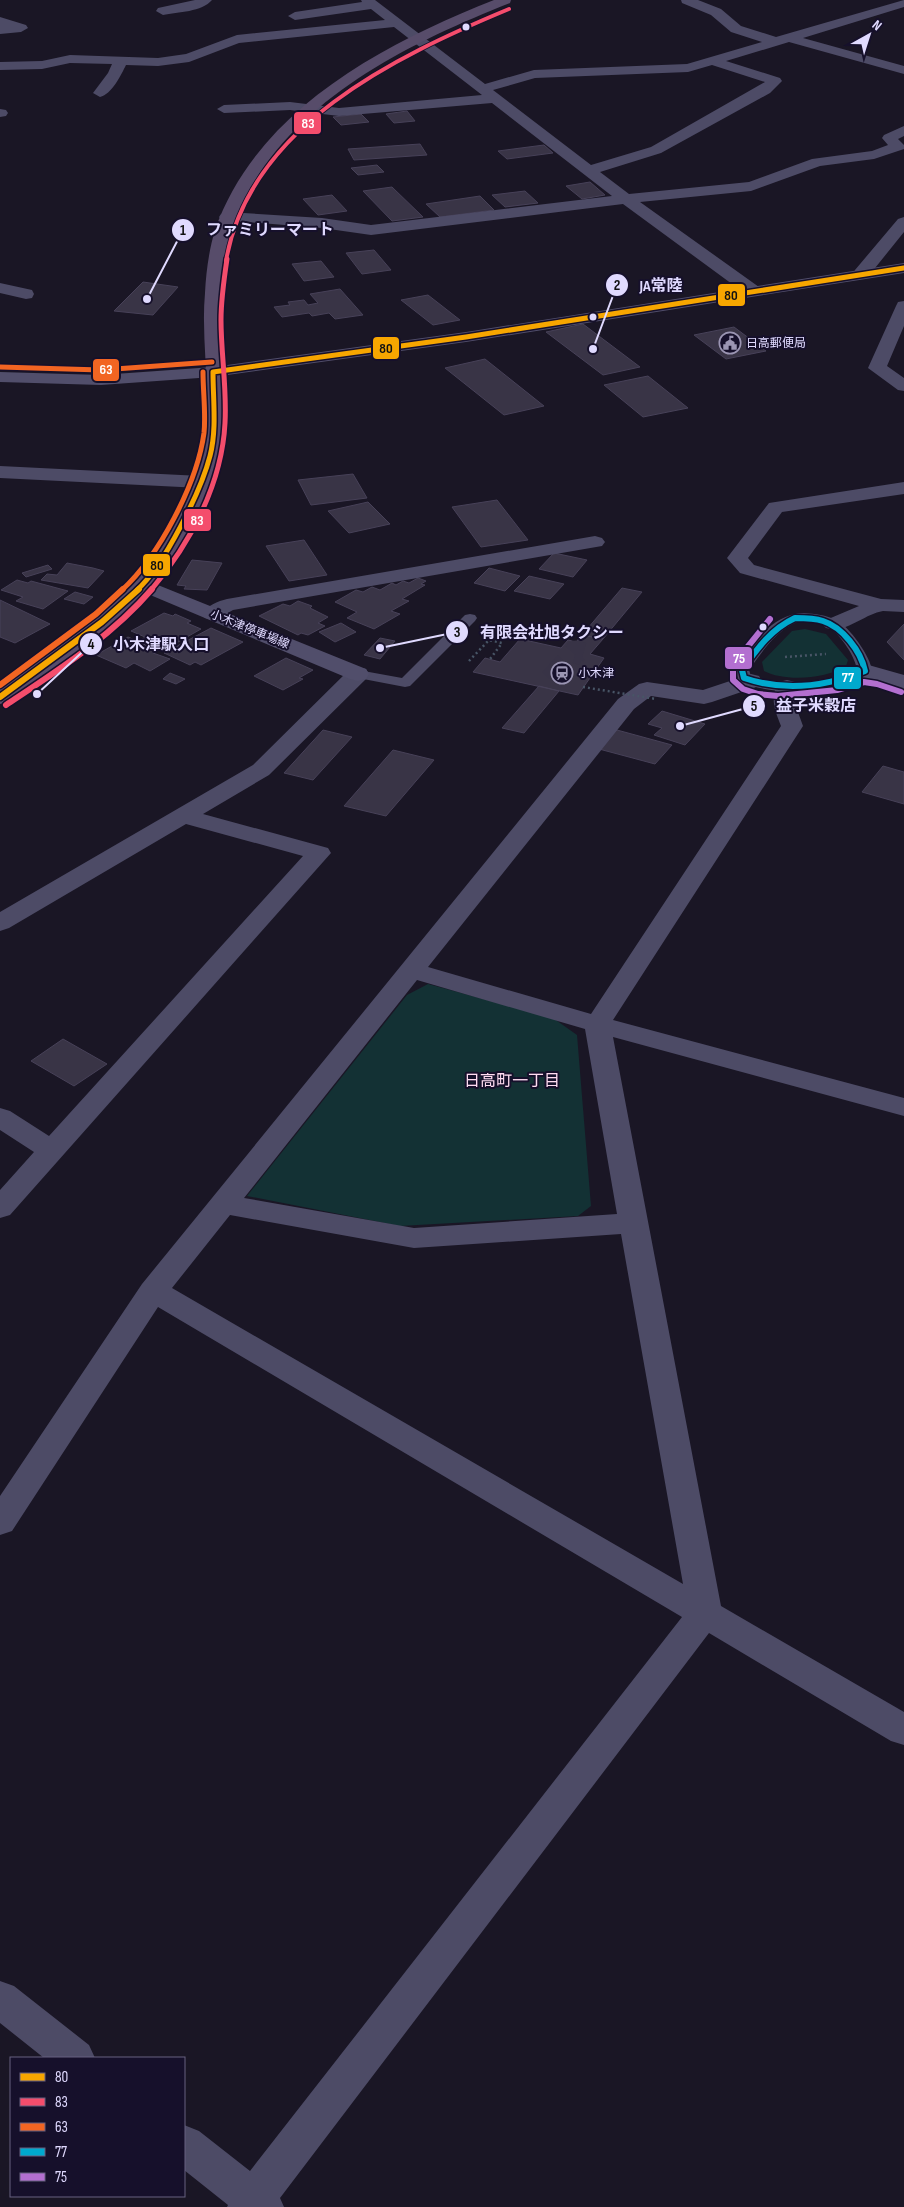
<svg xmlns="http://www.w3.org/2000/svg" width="904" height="2207" font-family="'Sofia Sans Condensed','Noto Sans JP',sans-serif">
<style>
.green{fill:#133134}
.building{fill:#393446;stroke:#474158}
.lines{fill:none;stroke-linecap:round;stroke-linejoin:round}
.street-tunnel{stroke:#383346;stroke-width:23;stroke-dasharray:23 12;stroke-linecap:butt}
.path{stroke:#485566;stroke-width:2.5;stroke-dasharray:2 3;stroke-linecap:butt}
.lane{fill:#4d4b66;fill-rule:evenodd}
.street{fill:#4d4b66;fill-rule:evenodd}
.secondary{fill:#514e6b;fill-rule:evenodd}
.primary{fill:#574c6a;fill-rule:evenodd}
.path-bridge{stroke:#485566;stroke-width:2.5;stroke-dasharray:2 3;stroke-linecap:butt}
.bus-1-far1-casing{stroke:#16102b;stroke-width:8}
.bus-1-casing{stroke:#16102b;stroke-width:9}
.bus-2-far2-casing{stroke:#16102b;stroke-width:5.5}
.bus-2-far1-casing{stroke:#16102b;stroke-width:8}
.bus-2-casing{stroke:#16102b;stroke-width:9}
.bus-3-far1-casing{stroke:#16102b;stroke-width:8}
.bus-3-casing{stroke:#16102b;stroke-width:9}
.bus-4-casing{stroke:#16102b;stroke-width:9}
.bus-5-casing{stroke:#16102b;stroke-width:9}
.bus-1-far1{stroke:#f7a600;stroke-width:5}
.bus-1{stroke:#f7a600;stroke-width:6}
.bus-2-far2{stroke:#f44d6c;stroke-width:4}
.bus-2-far1{stroke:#f44d6c;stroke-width:5}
.bus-2{stroke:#f44d6c;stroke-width:6}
.bus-3-far1{stroke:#f26522;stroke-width:5}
.bus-3{stroke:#f26522;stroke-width:6}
.bus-4{stroke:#00a9ce;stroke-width:6}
.bus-5{stroke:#b36fd0;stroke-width:6}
.bus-dot{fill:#e0daff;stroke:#16102b;stroke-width:2}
.labels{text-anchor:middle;stroke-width:4;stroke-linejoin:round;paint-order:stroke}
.far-poi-label{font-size:12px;fill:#e0daff;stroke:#16102b;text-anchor:start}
.far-street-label{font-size:12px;fill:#e0daff;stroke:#16102b}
.neighbourhood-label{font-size:16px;fill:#ffdcf1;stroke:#16102b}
.leader{fill:none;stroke:#e0daff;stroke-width:2}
.callout-dot{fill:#e0daff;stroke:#16102b;stroke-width:2}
.mark-label{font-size:15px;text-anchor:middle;font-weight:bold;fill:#111}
.callout-label{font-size:16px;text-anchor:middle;font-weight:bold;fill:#e0daff;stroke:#16102b;stroke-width:4;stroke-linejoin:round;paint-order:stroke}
.line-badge{stroke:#16102b;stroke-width:2}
.badge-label{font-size:14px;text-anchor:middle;font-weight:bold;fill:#fff}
.pale-badge-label{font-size:14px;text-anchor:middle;font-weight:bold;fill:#111}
</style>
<rect width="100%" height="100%" fill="#1a1625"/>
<path class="green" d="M805 629 826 634 848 660 846 666C826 679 785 682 764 671L762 662 792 631Z
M428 984 553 1018 577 1035 591 1206 578 1216 400 1226 247 1196 407 995Z"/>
<path class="building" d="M407 111 415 121 394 123 386 114Z
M361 114 369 122 341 125 333 117Z
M420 144 427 155 354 160 348 149Z
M544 145 553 153 507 159 498 151Z
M377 165 384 172 358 175 351 168Z
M590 182 605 195 582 199 566 186Z
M392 187 423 217 392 221 363 191Z
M525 191 538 203 505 207 492 195Z
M332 195 347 211 318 215 303 199Z
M480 196 494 210 440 217 426 204Z
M374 250 391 270 362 274 346 253Z
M321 261 334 277 304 281 292 264Z
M143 282 178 287 153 315 114 311Z
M340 289 363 315 335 319 329 313 312 316 309 313 282 317 274 307 290 305 288 302 304 300 308 305 318 303 310 294Z
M428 295 460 320 433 325 401 300Z
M583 324 640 367 603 375 546 332Z
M734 327 766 351 726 359 694 335Z
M485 359 544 406 504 415 445 368Z
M648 376 688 408 643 417 604 385Z
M353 474 367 498 311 505 298 480Z
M497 500 528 540 481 547 452 507Z
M368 502 390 524 349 533 328 511Z
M304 540 327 575 289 581 266 546Z
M554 553 587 560 573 577 539 569Z
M192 560 222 563 207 590 184 589 186 586 177 585Z
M67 563 93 568 104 571 88 588 41 580 47 574 57 575Z
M48 565 52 569 26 577 22 573Z
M489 568 520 576 505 591 474 583Z
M529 576 564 584 550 599 514 591Z
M418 578 426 581 421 584 425 585 402 599 409 601 391 611 400 614 374 629 347 618 357 612 335 602 356 590 363 592 372 587 380 590 392 583 396 585 403 581 409 583Z
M17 580 28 583 31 581 68 591 43 609 16 601 23 597 1 590Z
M622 588 642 592 603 639 582 635Z
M75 592 93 597 84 604 64 599Z
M0 600 50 624 15 643 0 637Z
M298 601 312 606 310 608 328 617 318 623 325 626 308 635 301 633 298 635 259 616 283 604 290 606Z
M164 613 173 616 175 614 191 621 187 623 201 629 164 650 141 640 145 637 131 631Z
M341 623 356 632 335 642 319 632Z
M904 624V660L887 642Z
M211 628 243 642 201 665 195 662 190 665 164 653Z
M582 635 603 639 590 654 604 658 578 695 473 672 485 658 500 662 520 639 561 648 568 640 576 642Z
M128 637 157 650 153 653 170 659 150 671 134 663 126 668 96 655Z
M380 638 395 641 380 659 364 655Z
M286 658 313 670 299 678 303 679 283 690 254 676Z
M170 673 185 679 176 684 163 679Z
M539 686 559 691 524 733 502 728Z
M662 711 705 724 685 745 654 735 662 728 648 724Z
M323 730 352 737 313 780 284 773Z
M617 730 672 745 655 764 599 749Z
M393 750 434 760 386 816 344 806Z
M883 766 904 772V804L862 792Z
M63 1039 107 1064 74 1086 31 1061Z"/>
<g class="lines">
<path class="street-tunnel" d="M551 680 576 652 583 654"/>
<path class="path" d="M785 657 826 654
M469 661 489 640 502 643 490 659"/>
<path class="lane" d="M804 613C815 614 826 615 836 620 849 626 871 657 872 671L870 674C831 692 779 699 739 681L735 670C752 645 771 614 804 613ZM797 622C806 622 816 622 825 625 839 632 854 654 857 669 828 682 780 688 751 676L749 670C762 652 775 631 797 622Z
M470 614 475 615 477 618 475 621 410 686 405 687 358 678 353 677 351 674 353 671 358 670 402 678 465 615Z"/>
<path class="street" d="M195 0H212C202 12 178 12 163 15L156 11 158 8Z
M361 0H375L485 84 534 70 687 64 762 42 731 32 711 15 682 3 681 0H698L721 9 741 26 776 37 904 0V7L803 38 904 66V74L789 42 726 61 780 78 782 81 770 93 661 153 600 172 629 194 749 182 812 159 872 151 888 145 882 138 884 135 904 126V136L898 139 904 145V149L874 159 820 166 751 191 640 202 759 287 761 291 759 295H747L623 204 371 235 322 228 221 220 219 217 221 214 227 212 322 218 371 225 612 196 492 103 339 116 290 110 224 113 217 109 224 105 290 102 339 108 482 95 394 27 239 43 189 62 158 66 126 65C121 75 112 94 100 97L93 93 108 73 112 64 70 63 42 69 0 70V62L42 61 70 55 158 58 186 54 237 35 385 20 371 9 295 20 288 16 295 12 362 2ZM712 65 765 82 651 147 591 165 493 90 535 78 688 72Z
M0 17 26 25 28 28 21 32 0 34Z
M0 109 6 110 8 113 6 116 0 117Z
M904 217V232L867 278H855L853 274 855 270 898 219Z
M0 283 32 290 34 294 32 298 26 299 0 293Z
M904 301V326L887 366 904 378V391L898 390 868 368 896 306 898 302Z
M0 466 201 476 208 478 211 482 208 486 201 488 0 478Z
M904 482V494L782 512 748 558 754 565 881 599 904 600V612C897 612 890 611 883 611 864 614 846 634 826 628L822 624 826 620 859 606 740 573 727 558 769 503Z
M595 536 602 538 605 542 602 546 233 610 219 618 212 620 205 618 201 614C207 606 218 601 227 599Z
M358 667 366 669 369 674 366 679 269 775 203 814 328 848 331 853 10 1215 0 1218V1190L34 1152 0 1130V1108L10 1111 49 1136 303 856 186 824 9 928 0 931V912L253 765 350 669Z
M751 674 759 676 762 681 759 686 712 702 704 704 651 696 634 709 428 967 591 1014 781 726C775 711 769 697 779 682L787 680 795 682 798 687 795 704 803 726 613 1020 904 1098V1116L613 1037 721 1606 904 1712V1745L891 1741 709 1633 280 2198 284 2207H227L228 2205 184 2170V2125L199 2131 250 2171 682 1617 158 1307 12 1531 0 1535V1496L142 1284 618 699 639 684 647 682 703 690ZM417 980 585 1029 617 1214 414 1228 244 1198ZM230 1215 414 1248 621 1234 683 1584 172 1288Z
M0 1981 14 1986 89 2045 95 2058H44L0 2023Z"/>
<path class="secondary" d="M904 263V273L466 342 213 377 101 385 0 382V372L101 375 213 367 466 332Z
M143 579 366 669 369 674 366 679 358 681 350 679 136 589 133 585 136 581Z
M865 664 904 675V689L857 676 854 671 857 666Z"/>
<path class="primary" d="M494 0H511L510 3C399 47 274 109 232 229 225 249 223 272 221 293 217 347 232 404 220 457 208 504 181 557 148 592 108 635 56 669 8 702L0 704V687C46 657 96 623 134 583 165 549 189 501 200 458 215 405 200 347 205 293 206 272 209 250 215 230 257 110 383 44 494 0Z"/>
<path class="path-bridge" d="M583 687 656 699"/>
<g class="bus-1-far1-casing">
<path id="bus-1-far1" d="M213 372 466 337 904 268
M137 590C164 566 201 491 210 456 217 429 213 400 213 372"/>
</g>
<g class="bus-1-casing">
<path id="bus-1" d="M0 697 102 622 139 589"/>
</g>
<g class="bus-2-far2-casing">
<path id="bus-2-far2" d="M226 261C249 126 396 56 509 9"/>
</g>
<g class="bus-2-far1-casing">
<path id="bus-2-far1" d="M151 590C190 544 222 484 225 423 227 388 221 354 221 320 221 300 224 279 227 259"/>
</g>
<g class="bus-2-casing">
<path id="bus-2" d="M6 705C57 671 112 636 152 589"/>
</g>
<g class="bus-3-far1-casing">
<path id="bus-3-far1" d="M0 367 101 370 212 362
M122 590C159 556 197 484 204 433 206 414 203 392 203 372"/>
</g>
<g class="bus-3-casing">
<path id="bus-3" d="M0 685 96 614 123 589"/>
</g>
<g class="bus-4-casing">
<path id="bus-4" d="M795 618C804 618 814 618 823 621 842 627 861 651 865 671 825 687 785 692 744 678L742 670C757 649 771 629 795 618Z"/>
</g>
<g class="bus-5-casing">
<path id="bus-5" d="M770 619 733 665V680L743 689 758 694 778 696 837 690 864 682 877 684 901 692"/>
</g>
<use href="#bus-1-far1" class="bus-1-far1"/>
<use href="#bus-1" class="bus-1"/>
<use href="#bus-2-far2" class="bus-2-far2"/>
<use href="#bus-2-far1" class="bus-2-far1"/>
<use href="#bus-2" class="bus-2"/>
<use href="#bus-3-far1" class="bus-3-far1"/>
<use href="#bus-3" class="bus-3"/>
<use href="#bus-4" class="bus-4"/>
<use href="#bus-5" class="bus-5"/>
</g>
<defs>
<g id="civic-ring" transform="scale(1.125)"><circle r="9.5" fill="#16102b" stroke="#9b95b3" stroke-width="1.5"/><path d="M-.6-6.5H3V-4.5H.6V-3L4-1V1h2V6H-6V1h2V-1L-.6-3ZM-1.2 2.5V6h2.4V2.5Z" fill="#9b95b3"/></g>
<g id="station-ring" transform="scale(1.125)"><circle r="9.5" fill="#16102b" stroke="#9b95b3" stroke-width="1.5"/><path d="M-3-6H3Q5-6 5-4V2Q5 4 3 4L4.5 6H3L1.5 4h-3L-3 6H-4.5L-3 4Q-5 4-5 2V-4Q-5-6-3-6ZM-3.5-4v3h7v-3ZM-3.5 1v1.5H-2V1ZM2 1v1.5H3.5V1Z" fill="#9b95b3"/></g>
</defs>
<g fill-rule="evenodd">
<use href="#civic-ring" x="730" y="343"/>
<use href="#station-ring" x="562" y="673"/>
</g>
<g class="bus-dot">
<circle cx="466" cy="27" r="4.5"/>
<circle cx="593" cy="317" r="4.5"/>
<circle cx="763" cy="627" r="4.5"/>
</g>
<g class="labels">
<g class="far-poi-label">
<text x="746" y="347">日高郵便局</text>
<text x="578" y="677">小木津</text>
</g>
<g class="far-street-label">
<text transform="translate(250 629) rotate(22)" y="4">小木津停車場線</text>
</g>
<g class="neighbourhood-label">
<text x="512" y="1086">日高町一丁目</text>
</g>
</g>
<path class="leader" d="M147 299L183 230M593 349L617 285M380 648L457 632M37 694L91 644M680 726L754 706"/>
<g class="callout-dot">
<circle cx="147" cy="299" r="5"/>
<circle cx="593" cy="349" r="5"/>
<circle cx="380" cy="648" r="5"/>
<circle cx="37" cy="694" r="5"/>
<circle cx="680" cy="726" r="5"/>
<circle cx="183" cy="230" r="12"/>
<circle cx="617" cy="285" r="12"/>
<circle cx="457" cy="632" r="12"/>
<circle cx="91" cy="644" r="12"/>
<circle cx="754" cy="706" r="12"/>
</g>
<g class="mark-label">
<text x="183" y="235">1</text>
<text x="617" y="290">2</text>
<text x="457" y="637">3</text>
<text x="91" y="649">4</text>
<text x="754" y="711">5</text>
</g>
<g class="callout-label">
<text x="270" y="235">ファミリーマート</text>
<text x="661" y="291">JA常陸</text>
<text x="552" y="638">有限会社旭タクシー</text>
<text x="161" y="650">小木津駅入口</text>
<text x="816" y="711">益子米穀店</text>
</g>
<g class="line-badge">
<rect x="293" y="111" width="29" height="24" rx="5" fill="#f44d6c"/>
<rect x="717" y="283" width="29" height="24" rx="5" fill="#f7a600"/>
<rect x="372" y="336" width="28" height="24" rx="5" fill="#f7a600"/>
<rect x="92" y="358" width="28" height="24" rx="5" fill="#f26522"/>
<rect x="183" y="508" width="29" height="24" rx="5" fill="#f44d6c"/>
<rect x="142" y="553" width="29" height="24" rx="5" fill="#f7a600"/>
<rect x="724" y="646" width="29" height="24" rx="5" fill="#b36fd0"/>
<rect x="833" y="666" width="29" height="24" rx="5" fill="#00a9ce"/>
</g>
<g class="badge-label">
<text x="308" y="128">83</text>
<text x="106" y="374">63</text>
<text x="197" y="525">83</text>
<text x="739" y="663">75</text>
<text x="848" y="682">77</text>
</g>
<g class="pale-badge-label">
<text x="731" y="300">80</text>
<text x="386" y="353">80</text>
<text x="157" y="570">80</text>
</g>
<rect x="10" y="2057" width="175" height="140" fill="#16102b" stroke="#676180"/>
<rect x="20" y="2073" width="25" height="8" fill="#f7a600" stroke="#676180"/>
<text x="55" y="2082" font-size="15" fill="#e0daff">80</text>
<rect x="20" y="2098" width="25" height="8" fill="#f44d6c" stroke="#676180"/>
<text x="55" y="2107" font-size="15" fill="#e0daff">83</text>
<rect x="20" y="2123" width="25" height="8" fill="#f26522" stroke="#676180"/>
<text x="55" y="2132" font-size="15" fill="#e0daff">63</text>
<rect x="20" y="2148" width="25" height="8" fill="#00a9ce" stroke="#676180"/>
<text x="55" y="2157" font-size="15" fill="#e0daff">77</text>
<rect x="20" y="2173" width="25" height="8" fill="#b36fd0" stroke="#676180"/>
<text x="55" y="2182" font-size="15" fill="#e0daff">75</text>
<g transform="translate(869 35) rotate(39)" stroke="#16102b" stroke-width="4" paint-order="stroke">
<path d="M0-4L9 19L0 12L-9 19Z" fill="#e0daff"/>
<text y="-8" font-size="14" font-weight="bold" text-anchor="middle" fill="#e0daff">N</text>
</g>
</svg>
